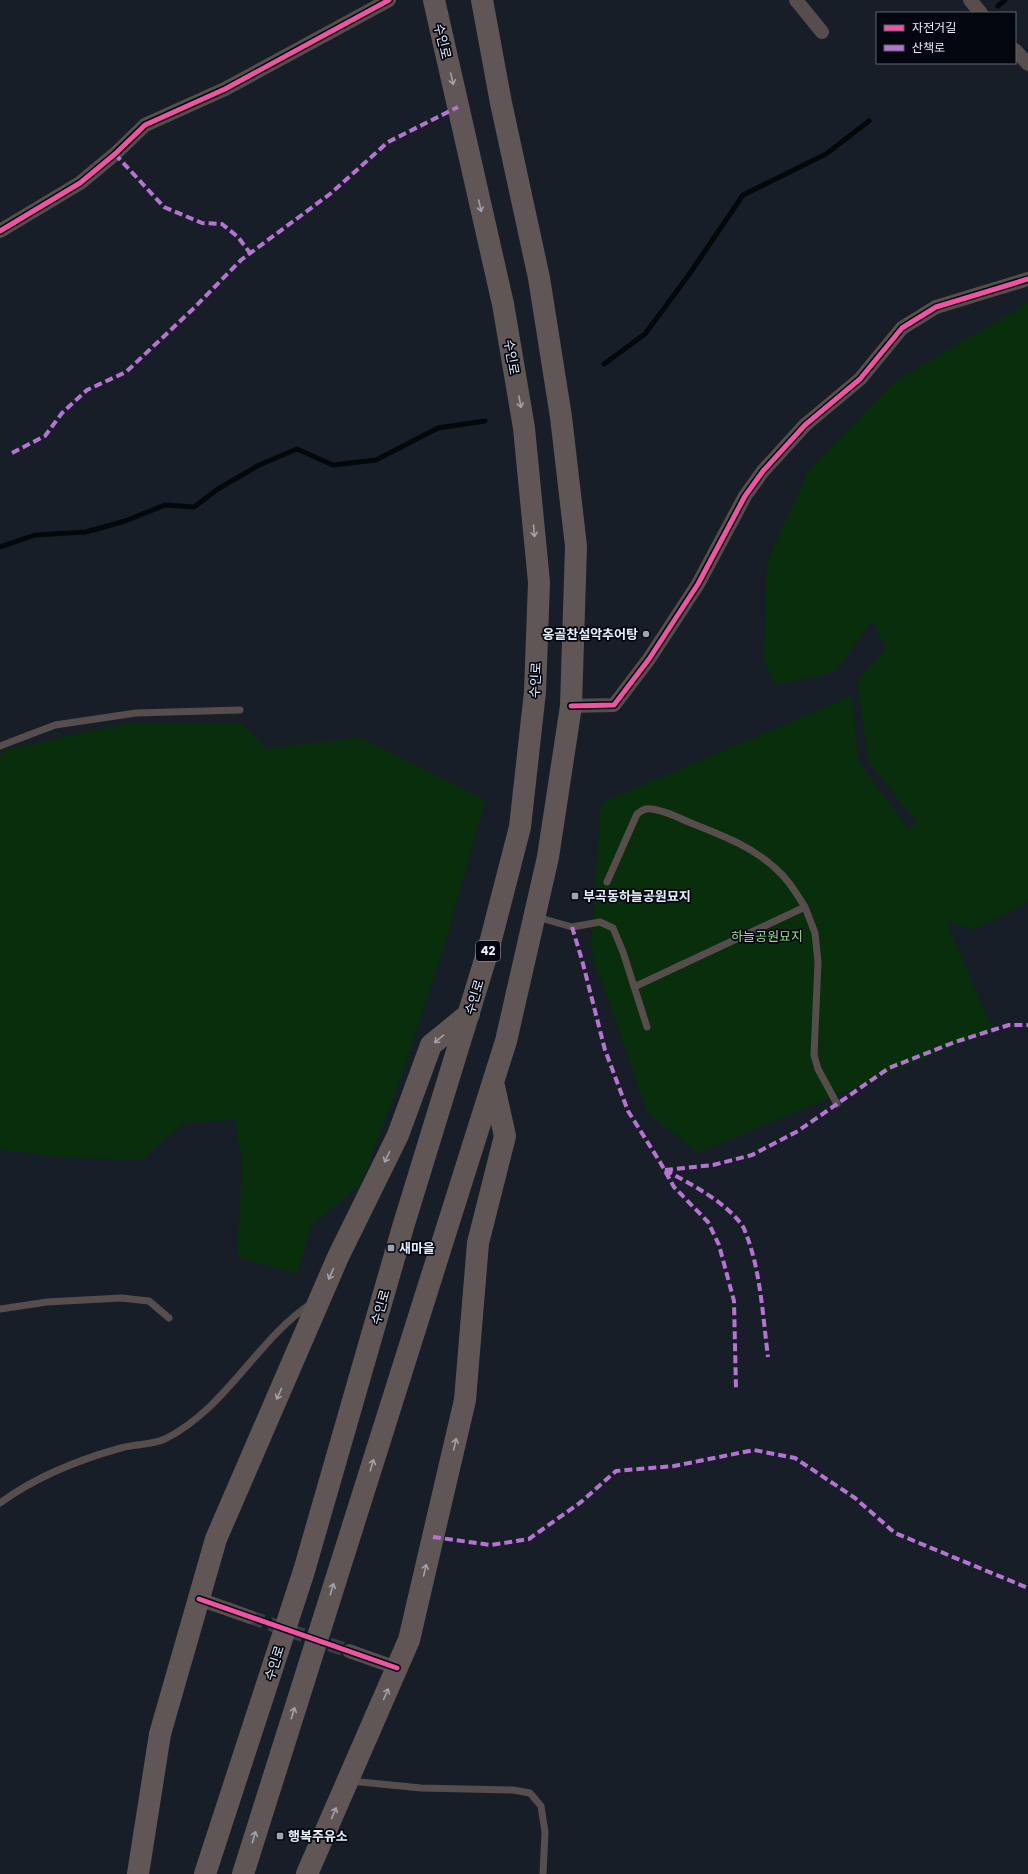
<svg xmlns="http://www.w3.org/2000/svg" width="1028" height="1874" font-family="Poppins,'Noto Sans KR',sans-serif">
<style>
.green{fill:#092e0c}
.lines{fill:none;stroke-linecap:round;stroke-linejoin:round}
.stream{stroke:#02090b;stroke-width:5}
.street-tunnel{stroke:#373d48;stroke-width:14;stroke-dasharray:14 7;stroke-linecap:butt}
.lane{stroke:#564d4c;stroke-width:7}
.street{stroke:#564d4c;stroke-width:14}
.primary{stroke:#605656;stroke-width:22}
.quiet{stroke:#b673d3;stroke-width:4;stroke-dasharray:8 4;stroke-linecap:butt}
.cycleway-casing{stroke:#03060e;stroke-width:8}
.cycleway{stroke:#f153a3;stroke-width:5}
.oneway{stroke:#a3a2a8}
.poi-dot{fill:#9ea5b1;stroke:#03060e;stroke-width:1.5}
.labels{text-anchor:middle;stroke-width:3.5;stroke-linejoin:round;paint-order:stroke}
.shield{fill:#03060e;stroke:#a2a8b4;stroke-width:1}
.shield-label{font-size:12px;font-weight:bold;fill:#e6eefb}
.street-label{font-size:13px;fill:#e6eefb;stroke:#03060e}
.poi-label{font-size:13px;font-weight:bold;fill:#e6eefb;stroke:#03060e;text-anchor:start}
.park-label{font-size:13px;fill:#93e18f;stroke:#03060e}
</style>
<rect width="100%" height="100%" fill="#181e28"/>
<path class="green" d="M1028 303V902L974 930 946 921 993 1030 698 1153 648 1113 591 951 601 803 852 696 858 761 909 830 916 821 869 763 857 681 887 647 871 621 836 672 775 685 764 660 767 562 808 471 894 382Z
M130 723 241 724 267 749 359 737 485 800 448 934 402 1074 361 1184 312 1225 297 1274 237 1257 242 1161 235 1120 184 1123 141 1160 70 1158 0 1150V755L8 749Z"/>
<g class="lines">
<path class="stream" d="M998 6 1005 0
M604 364 645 334 688 276 743 195 826 154 869 121
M0 547 35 535 86 532 125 521 165 505 194 507 218 489 259 465 297 449 333 465 376 460 438 428 485 421"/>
<path class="street-tunnel" d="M250 1617 349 1651"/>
<path class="lane" d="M0 746 55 725 136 713 240 710
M607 882 637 814C641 811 645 808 651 809 664 810 679 818 691 823 721 835 751 846 775 868 788 879 796 893 805 907L634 987
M805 907 815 933 818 962 814 1055 818 1069 837 1104
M537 917 572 927 600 922 613 928 623 952 647 1027
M0 1309 47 1302 121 1298 149 1301 169 1318
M0 1503C37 1476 77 1460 121 1448 135 1444 152 1445 165 1439 228 1407 256 1340 312 1303
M350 1781 421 1788 513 1790 530 1793 541 1806 545 1832 543 1874"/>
<path class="street" d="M796 0 822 32
M970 0 981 13
M1015 50 1028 64
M0 231 80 183 115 154 145 125 225 89 389 0
M571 706 614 705 649 659 698 584 745 496 763 471 805 425 860 379 902 328 936 307 1028 279
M199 1599 250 1617
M349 1651 397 1668"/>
<path class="primary" d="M138 1874 160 1734 216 1539 338 1257 398 1135 431 1045 469 1014
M205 1874 304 1571 403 1227 489 947 520 827 535 692 539 582 524 428 503 304 434 0
M243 1874 506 1041 548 857 571 706 576 546 561 417 539 278 501 103 482 0
M307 1874 409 1640 433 1537 465 1400 478 1243 505 1136 493 1082"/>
<path class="quiet" d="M115 154 164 207 202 223 222 224 238 237 250 253
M12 453 45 436 62 413 87 390 126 372 193 309 241 260 330 194 388 142 458 107
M572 927 582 960 605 1050 628 1111 660 1162 674 1187 708 1222 719 1245 734 1301 736 1389
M665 1170 713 1165 752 1155 798 1131 889 1068 955 1042 993 1030 1009 1025H1028
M665 1170C692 1185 723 1200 742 1225 745 1229 746 1235 748 1239 761 1276 763 1318 768 1357
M433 1537 491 1545 529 1539 581 1502 616 1471 674 1466 754 1450 795 1458 855 1498 895 1533 1028 1588"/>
<g class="cycleway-casing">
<path id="cycleway" d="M0 231 80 183 115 154 145 125 225 89 389 0
M571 706 614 705 649 659 698 584 745 496 763 471 805 425 860 379 902 328 936 307 1028 279
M199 1599 397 1668"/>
</g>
<use href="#cycleway" class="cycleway"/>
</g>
<defs><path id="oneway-shaft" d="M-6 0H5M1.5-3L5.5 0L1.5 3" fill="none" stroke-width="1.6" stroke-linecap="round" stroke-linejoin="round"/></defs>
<g class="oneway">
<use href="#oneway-shaft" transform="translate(452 79) rotate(77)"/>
<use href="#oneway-shaft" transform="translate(480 206) rotate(77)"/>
<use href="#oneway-shaft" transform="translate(520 402) rotate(80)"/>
<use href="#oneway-shaft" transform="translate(534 531) rotate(85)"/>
<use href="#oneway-shaft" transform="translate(439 1039) rotate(140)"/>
<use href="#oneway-shaft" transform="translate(387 1157) rotate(116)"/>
<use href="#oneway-shaft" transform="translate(331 1274) rotate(114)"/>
<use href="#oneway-shaft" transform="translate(279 1394) rotate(114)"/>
<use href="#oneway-shaft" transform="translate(455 1444) rotate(-77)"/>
<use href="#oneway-shaft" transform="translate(372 1465) rotate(-73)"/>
<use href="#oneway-shaft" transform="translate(425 1570) rotate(-77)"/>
<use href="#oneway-shaft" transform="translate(332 1589) rotate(-73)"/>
<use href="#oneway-shaft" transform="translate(386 1694) rotate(-66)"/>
<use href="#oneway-shaft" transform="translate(293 1713) rotate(-73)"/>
<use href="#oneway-shaft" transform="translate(334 1813) rotate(-67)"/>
<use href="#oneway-shaft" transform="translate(254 1837) rotate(-73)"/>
</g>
<g class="poi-dot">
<circle cx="646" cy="634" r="4"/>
<rect x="571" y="892" width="8" height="8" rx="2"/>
<rect x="387" y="1244" width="8" height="8" rx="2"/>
<rect x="276" y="1832" width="8" height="8" rx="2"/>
</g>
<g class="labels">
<rect class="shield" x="476" y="941" width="24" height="20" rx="3"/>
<g class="shield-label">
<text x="488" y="955">42</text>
</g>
<g class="street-label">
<text transform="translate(443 41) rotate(77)" y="5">수인로</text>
<text transform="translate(512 357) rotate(80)" y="5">수인로</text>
<text transform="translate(535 680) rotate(-87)" y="5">수인로</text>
<text transform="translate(474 997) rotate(-73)" y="5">수인로</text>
<text transform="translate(380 1307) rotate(-74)" y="5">수인로</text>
<text transform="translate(274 1663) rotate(-72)" y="5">수인로</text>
</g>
<g class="poi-label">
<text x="638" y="639" text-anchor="end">옹골찬설악추어탕</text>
<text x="583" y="901">부곡동하늘공원묘지</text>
<text x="399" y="1253">새마을</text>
<text x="288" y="1841">행복주유소</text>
</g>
<g class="park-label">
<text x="767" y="941">하늘공원묘지</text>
</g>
</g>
<rect x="876" y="12" width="140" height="52" fill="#03060e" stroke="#5e636d"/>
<rect x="884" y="25" width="20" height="6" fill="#f153a3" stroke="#5e636d"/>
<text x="912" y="32" font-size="12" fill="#e6eefb">자전거길</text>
<rect x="884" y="45" width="20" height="6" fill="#b673d3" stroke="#5e636d"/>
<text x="912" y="52" font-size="12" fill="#e6eefb">산책로</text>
</svg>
